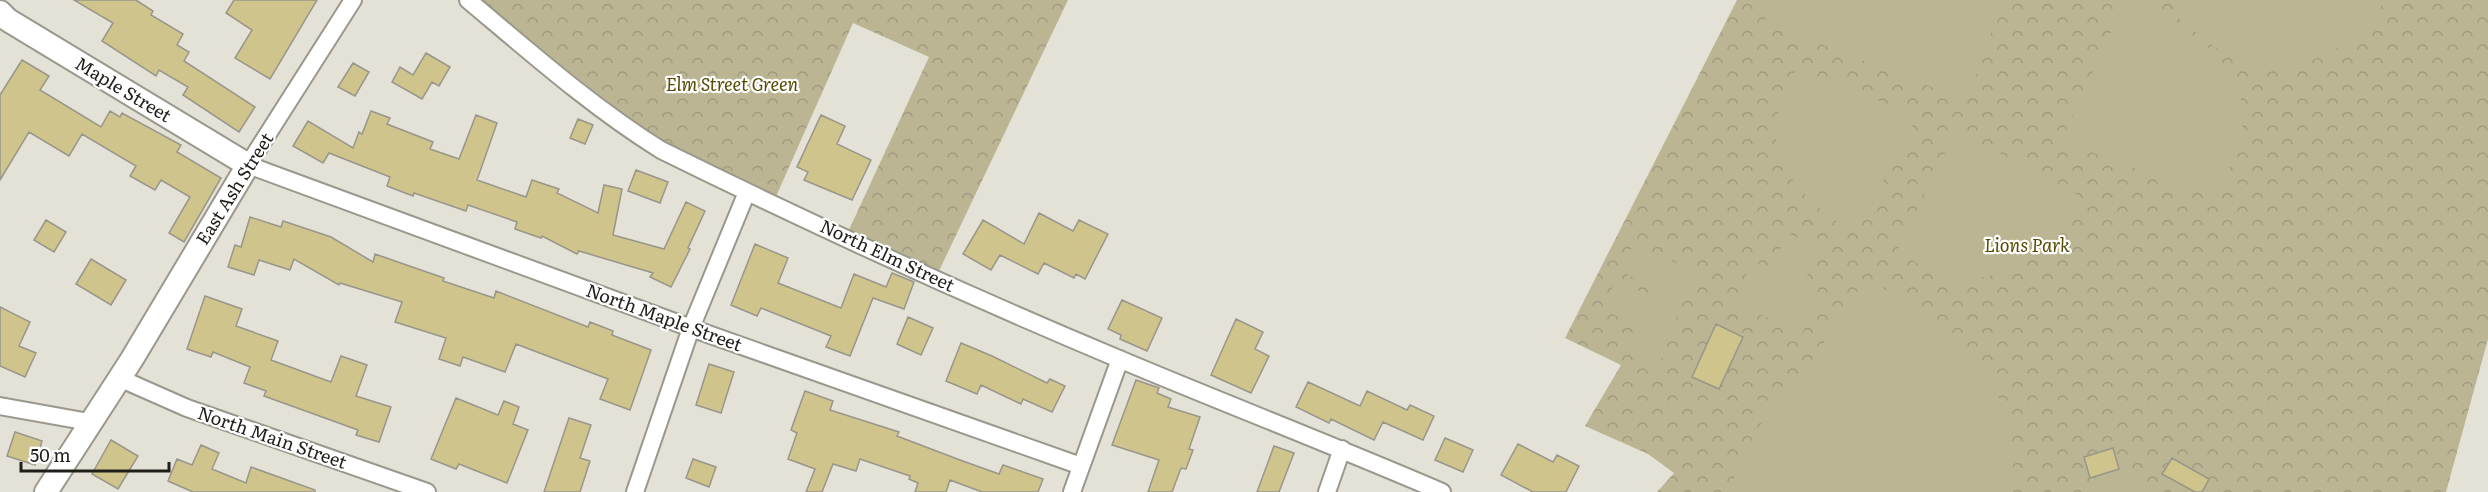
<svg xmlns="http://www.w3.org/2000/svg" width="2488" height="492" font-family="Literata,serif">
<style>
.park{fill:url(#park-crowns)}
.pitch{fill:#bbb593}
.building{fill:#cfc58c;stroke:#98968a;stroke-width:1.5}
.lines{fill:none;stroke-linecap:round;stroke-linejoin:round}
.street-casing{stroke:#9a988c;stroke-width:20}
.secondary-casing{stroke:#9a988c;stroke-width:26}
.street{stroke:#fff;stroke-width:16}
.secondary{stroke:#fff;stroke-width:22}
.labels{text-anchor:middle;stroke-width:4.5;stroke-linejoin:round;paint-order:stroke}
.park-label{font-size:18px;font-style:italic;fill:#554a00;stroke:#fff}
.street-label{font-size:18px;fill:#1f1e19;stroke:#fff}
</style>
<defs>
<pattern id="park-crowns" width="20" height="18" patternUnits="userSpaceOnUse" patternTransform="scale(1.5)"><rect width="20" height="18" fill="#bbb593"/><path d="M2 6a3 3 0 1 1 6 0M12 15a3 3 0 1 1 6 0" fill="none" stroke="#a09b7e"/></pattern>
</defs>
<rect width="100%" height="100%" fill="#e4e2d6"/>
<path class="park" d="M476 0H1068L938 273 848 232 929 57 853 23 774 201 655 138Z
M1737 0H2488V339L2446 492H1657L1674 473 1648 454 1585 426 1621 365 1565 338Z"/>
<path class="pitch" d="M1771 0H2003L1972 87 1952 95 1764 22Z
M2126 0C2143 0 2162 16 2176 24 2219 51 2253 85 2240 140 2238 152 2233 164 2226 174 2221 182 2214 188 2208 195L2072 145 2064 135Z
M2177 0H2385C2356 48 2294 82 2239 61 2219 54 2189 26 2171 12Z
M1797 68 1911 114 1913 129 1853 233C1787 187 1750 148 1797 68Z
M1966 135 2080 196C2053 236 2008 286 1955 279 1935 276 1914 261 1897 251L1953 137Z
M1788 233 1821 249 1804 281 1772 266Z
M1634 243 1698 273 1684 303 1620 271Z
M1753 261 1822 294 1802 334 1733 302Z
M1866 277C1899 299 1942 323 1970 352 2005 388 2016 443 2013 492H1727L1772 402 1814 358Z
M1616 280 1680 311 1665 340 1602 309Z
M1630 332 1666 351 1657 367 1621 349Z
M2115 473H2123L2159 492H2086L2097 478Z"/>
<path class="building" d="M74 0H136L153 11 151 15 183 34 177 45 189 52 184 61 255 107 239 132 183 95 188 87 159 70 156 76 102 41 113 23Z
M234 0H317L270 79 235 58 252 30 226 13Z
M426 53 450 67 439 86 432 82 422 99 392 82 400 67 413 75Z
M22 60 49 76 40 90 101 127 110 111 120 117 122 113 181 145 177 152 221 178 184 242 169 233 190 197 161 180 155 190 130 176 136 166 82 134 69 156 29 132 0 180V95Z
M353 63 369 72 355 96 338 87Z
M371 111 390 118 387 124 433 142 430 149 459 159 476 115 497 123 477 180 526 197 532 180 559 189 557 193 598 213 604 185 622 189 613 235 664 249 686 202 705 211 688 248 690 249 671 287 650 277 653 273 579 251 577 254 542 236 541 238 515 229 517 222 468 205 466 211 414 193 413 196 387 186 390 177 329 153 323 163 293 146 308 121 353 148 359 132 362 134Z
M821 115 845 126 837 144 871 160 852 200 804 180 808 172 797 167Z
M578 119 593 125 585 144 570 138Z
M636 170 668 182 660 203 628 191Z
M1039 213 1073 231 1079 220 1108 234 1085 279 1076 274 1074 278 1044 263 1038 274 1000 255 991 270 963 254 983 220 1024 244Z
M250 217 281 227 283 221 331 237 373 262 375 254 444 278 443 281 494 298 496 291 588 327 590 322 613 331 612 335 651 350 630 410 600 399 608 379 516 344 505 372 463 357 460 366 439 359 446 338 395 322 402 302 340 283 339 285 294 259 290 270 259 260 254 275 228 267 235 245 241 247Z
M46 220 66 232 54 252 34 240Z
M755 244 788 258 778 283 841 308 854 274 886 287 892 273 914 282 904 309 873 298 850 356 826 347 831 336 761 308 757 316 731 305Z
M91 259 126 280 111 305 76 284Z
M205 296 242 309 236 326 278 341 271 360 331 382 341 356 367 365 356 396 391 407 379 442 356 435 358 430 264 396 266 391 244 383 250 367 213 352 211 357 187 349Z
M1122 300 1162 318 1147 351 1120 339 1121 335 1108 329Z
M0 307 30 322 19 346 36 353 25 377 0 366Z
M908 317 933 328 921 355 897 344Z
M1236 319 1263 332 1255 349 1269 356 1251 393 1211 375Z
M1716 324 1743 337 1719 389 1692 377Z
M961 343 992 356 1047 383 1050 379 1065 386 1052 412 1023 399 1021 404 981 385 977 394 946 381Z
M709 364 734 372 721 413 696 405Z
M1136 380 1159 388 1157 393 1171 399 1168 407 1200 417 1189 449 1193 450 1186 469 1181 468 1172 492H1148L1159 460 1112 445Z
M1308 382 1360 406 1367 391 1407 410 1410 405 1434 416 1423 440 1383 422 1374 440 1331 419 1329 423 1296 407Z
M805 391 833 401 830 410 899 432 897 436 960 460 999 474 1003 465 1043 479 1038 492H982L950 480 946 492H915L918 483 909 479 910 476 860 459 856 471 833 464 822 492H806L815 469 788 459 797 433 791 430Z
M456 398 498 415 504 401 519 407 513 424 528 430 507 483 459 464 456 469 431 459Z
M569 418 591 425 580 458 590 461 580 492H544Z
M15 432 42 441 35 465 7 456Z
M1445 438 1473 450 1463 472 1435 460Z
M111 440 138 456 118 489 92 474Z
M1518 444 1553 462 1557 455 1579 466 1566 492H1533L1501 475Z
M201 445 219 453 212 469 246 483 251 467 315 490V492H193L168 481 177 459 192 465Z
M1274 446 1294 453 1279 492H1257Z
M2113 448 2119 469 2090 478 2084 457Z
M2172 458 2209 479 2202 492H2195L2162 474Z
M693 459 716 467 709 487 686 478Z"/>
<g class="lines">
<g class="street-casing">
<path id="street" d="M353 0 248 165 691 328 1081 466
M468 0C530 52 592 107 661 150 811 224 964 294 1119 359 1226 404 1335 446 1442 492
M119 378 187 408 427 492
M0 406 89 422
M635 492 691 328 747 192
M1072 492 1120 359
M1327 492 1342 449"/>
</g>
<g class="secondary-casing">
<path id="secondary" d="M0 12 8 20 248 165 132 359 46 492"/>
</g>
<use href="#street" class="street"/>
<use href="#secondary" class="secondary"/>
</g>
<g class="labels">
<g class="park-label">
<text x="732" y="91">Elm Street Green</text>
<text x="2027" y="252">Lions Park</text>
</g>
<g class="street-label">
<text transform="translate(123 90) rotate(31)" y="6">Maple Street</text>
<text transform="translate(235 189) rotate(-58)" y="6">East Ash Street</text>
<text transform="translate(887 256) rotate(25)" y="6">North Elm Street</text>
<text transform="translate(664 318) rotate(20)" y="6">North Maple Street</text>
<text transform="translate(272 438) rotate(19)" y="6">North Main Street</text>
</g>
</g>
<path d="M21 462v9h148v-9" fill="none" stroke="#1f1e19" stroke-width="3"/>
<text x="30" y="462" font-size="18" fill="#1f1e19" stroke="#ffffff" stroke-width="4.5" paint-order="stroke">50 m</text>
</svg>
